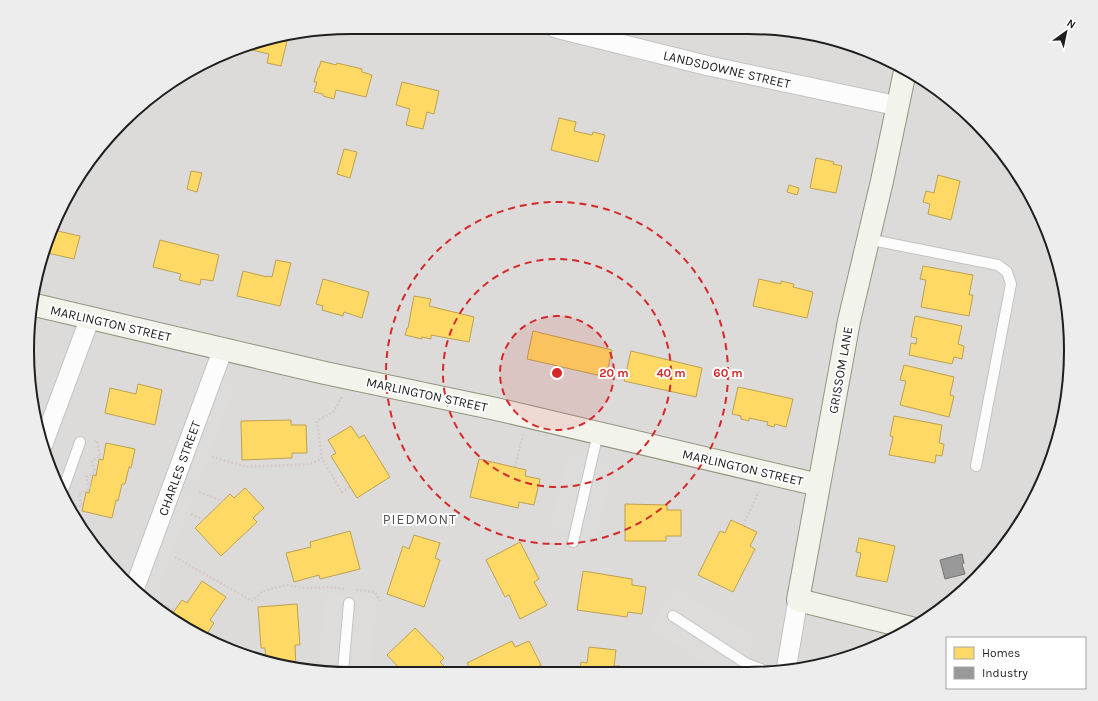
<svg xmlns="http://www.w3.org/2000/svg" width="1098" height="701" font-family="Karla,sans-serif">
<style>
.residential{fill:#dcdbd9}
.parking{fill:#dddcdb}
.homes{fill:#ffd966;stroke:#bca151}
.industry{fill:#999;stroke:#747474}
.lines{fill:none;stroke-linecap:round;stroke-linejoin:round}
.lane-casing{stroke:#c4c3c2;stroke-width:12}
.street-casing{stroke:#c4c3c2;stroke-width:21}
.secondary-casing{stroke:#939581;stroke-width:24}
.path{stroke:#d6cac8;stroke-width:2.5;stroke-dasharray:2 2;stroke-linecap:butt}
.lane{stroke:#fcfcfc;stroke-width:10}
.street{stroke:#fcfcfc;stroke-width:19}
.secondary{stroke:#f2f3eb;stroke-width:22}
.ring{fill:none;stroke:#d62828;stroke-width:2;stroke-dasharray:7 5}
.labels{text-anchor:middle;stroke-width:4;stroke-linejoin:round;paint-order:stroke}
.street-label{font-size:13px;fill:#1f1f1f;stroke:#fff}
.neighbourhood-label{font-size:14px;letter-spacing:1px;fill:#525252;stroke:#fff}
.rim{fill:none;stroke:#1f1f1f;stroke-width:2}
.centre{fill:#d62828;stroke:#fff;stroke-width:2}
.ring-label{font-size:12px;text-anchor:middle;font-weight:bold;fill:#d62828;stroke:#fff;stroke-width:4;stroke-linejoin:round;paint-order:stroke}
</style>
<rect width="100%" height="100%" fill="#edebe8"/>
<path class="residential" d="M351 27 789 30 872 52 945 94 991 137 1028 189 1054 247 1068 309 1070 372 1060 434 1038 494 1004 548 945 607 891 641 831 663 769 673 309 671 227 649 153 607 82 530 38 434 27 350 44 246 94 154 171 82 247 44Z"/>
<path class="parking" d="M205 365 225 369 221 380 235 385 197 484 182 479 178 490 193 496 152 606 128 580Z
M568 454 613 465 595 539 550 528Z
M675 587 757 639 735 673H719L649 628Z
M326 593 377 599 369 672 318 671Z"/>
<path class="homes" d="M784 30H789L812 36V37L784 32Z
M288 37 281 66 267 63 269 54 247 49 249 44Z
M321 61 336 65 337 63 362 69V72L372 75 366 97 336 90 334 99 323 96V94L314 92 317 82H314L318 68H319Z
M402 82 439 91 434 114 427 112 423 129 406 125 410 109 396 105Z
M559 118 576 122 574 131 592 135 593 132 605 135 598 162 551 150Z
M344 149 357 152 350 178 337 174Z
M816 158 834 162 833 164 842 166 836 193 810 188Z
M191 171 202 173 197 192 187 189Z
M938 175 960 181 951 220 928 214 930 204 923 202 926 191 934 193Z
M789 185 799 188 797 195 787 192Z
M53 230 80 236 74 259 43 252 44 246Z
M160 240 219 255 213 281 201 279 200 285 179 280 181 274 153 267Z
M276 260 291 263 280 306 237 296 243 271 267 277V276L272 277Z
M923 266 973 275 969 295H973L969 316 921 307 926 280 920 279Z
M323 279 369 292 362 318 344 312 343 316 322 310 323 306 316 304Z
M759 279 781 284V281L794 284 793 287 813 292 807 318 753 306Z
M414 296 431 299 429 306 474 317 469 342 431 335V339L422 337V339L405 335 407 328H408Z
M915 316 962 326 958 344 964 346 962 359 954 357 952 364 909 355 911 343 916 344 917 338 911 337Z
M533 331 612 350 606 377 527 359Z
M631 351 702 368 696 397 624 381Z
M904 365 954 377 950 395 954 396 949 417 900 405 906 381 900 380Z
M138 384 162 390 155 425 105 413 110 388 136 394Z
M738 387 793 399 786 427 775 424 774 427 767 425 768 422 749 418V421L741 419V416L732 414Z
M894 416 942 425 939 443 944 444 942 456 936 455 935 463 889 455 893 437 890 436Z
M291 420V425H306L307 453H292V458L242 460 241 421Z
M351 426 359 438 364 435 390 477 357 498 331 456 336 453 328 440Z
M106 443 135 449 131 468 129 467 125 484H122L118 501 116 500 112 518 82 511 86 492 89 493 93 475 96 476 99 459 103 460Z
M479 459 526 470 525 476 540 479 534 505 519 502 518 508 470 497Z
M245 488 264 508 253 518 257 522 221 556 195 528 230 494 234 498Z
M625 504 667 505V510H681V536H666V541H625Z
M731 520 757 532 750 546 755 549 733 592 698 575 720 531 725 533Z
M350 531 360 569 320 579 319 575 294 582 286 553 311 547 310 542Z
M414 535 440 543 435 558 440 560 424 607 387 594 403 546 409 549Z
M859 538 895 546 887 582 856 576 861 553 856 552Z
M520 542 539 579 534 582 547 605 520 619 509 595 505 597 486 560Z
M583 571 632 579V585L646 587 642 614 628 612 627 617 577 610Z
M202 581 226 597 210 620 214 623 205 637 170 617 182 600 187 603Z
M297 604 300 645H295L296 668 266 660 265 648H261L258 607Z
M415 628 444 658 440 662 450 672H403L387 655Z
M512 641 515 647 529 641 541 665 527 672H472L467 663Z
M589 647 616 650 614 666H620L619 673 580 672 581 662 587 663Z
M661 668 674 673H659Z"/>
<path class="industry" d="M962 554 964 563 962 564 965 574 945 579 940 560Z"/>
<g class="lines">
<g class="lane-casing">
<path id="lane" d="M867 239 998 265 1007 272 1011 284 976 466
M63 490 80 442
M573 542 598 433
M673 616 747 664 772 673
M343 671 349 603"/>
</g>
<g class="street-casing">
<path id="street" d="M556 28 709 66 898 106
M43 444 90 318
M135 587 223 349
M786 670 798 600"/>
</g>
<g class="secondary-casing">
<path id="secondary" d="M905 71 882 181 849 321 798 600 911 628
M35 305 325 373 496 409 819 485"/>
</g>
<path class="path" d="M342 397 333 412 317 421 322 459 342 492 350 487
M212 457 247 467 310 464 322 459
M515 467 523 435
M199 492 223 501
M71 507 82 506 79 494 90 489 86 477 95 472 92 461 100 456 97 441H94
M191 514 204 520
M743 525 759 492
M175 557 252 601 263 591 286 585 307 588 331 587 345 589
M356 590 375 592 380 601
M157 602 175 610"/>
<use href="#lane" class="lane"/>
<use href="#street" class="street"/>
<use href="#secondary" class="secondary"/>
</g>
<circle cx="557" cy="373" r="57" fill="#d62828" fill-opacity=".12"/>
<g class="ring">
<circle cx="557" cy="373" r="57"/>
<circle cx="557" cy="373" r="114"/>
<circle cx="557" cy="373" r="171"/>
</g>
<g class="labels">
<g class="street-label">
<text transform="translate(727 69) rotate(13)" y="5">LANDSDOWNE STREET</text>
<text transform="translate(111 323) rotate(13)" y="5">MARLINGTON STREET</text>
<text transform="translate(840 370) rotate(-80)" y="5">GRISSOM LANE</text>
<text transform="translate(427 394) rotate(12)" y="5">MARLINGTON STREET</text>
<text transform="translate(743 467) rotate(13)" y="5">MARLINGTON STREET</text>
<text transform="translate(179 468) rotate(-70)" y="5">CHARLES STREET</text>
</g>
<g class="neighbourhood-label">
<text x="420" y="524">PIEDMONT</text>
</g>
</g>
<path d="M0 0H1098V701H0ZM350 34H748A316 316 0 0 1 1064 350V351A316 316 0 0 1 748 667H350A316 316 0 0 1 34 351V350A316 316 0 0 1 350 34Z" fill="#ededed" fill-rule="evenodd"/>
<path class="rim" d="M350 34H748A316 316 0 0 1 1064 350V351A316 316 0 0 1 748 667H350A316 316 0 0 1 34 351V350A316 316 0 0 1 350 34Z"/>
<circle cx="557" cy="373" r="6" class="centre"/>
<g class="ring-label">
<text x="614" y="377">20 m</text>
<text x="671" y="377">40 m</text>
<text x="728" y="377">60 m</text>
</g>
<rect x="946" y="637" width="140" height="52" fill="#ffffff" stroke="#a5a5a5"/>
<rect x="954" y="647" width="20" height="12" fill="#ffd966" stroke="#a5a5a5"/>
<text x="982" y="657" font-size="12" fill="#1f1f1f">Homes</text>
<rect x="954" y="667" width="20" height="12" fill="#999999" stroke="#a5a5a5"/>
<text x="982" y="677" font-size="12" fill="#1f1f1f">Industry</text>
<g transform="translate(1066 32) rotate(33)" stroke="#ffffff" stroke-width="3" paint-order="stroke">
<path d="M0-3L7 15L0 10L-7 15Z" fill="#1f1f1f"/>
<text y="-6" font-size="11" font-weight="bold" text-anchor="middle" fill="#1f1f1f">N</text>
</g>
</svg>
